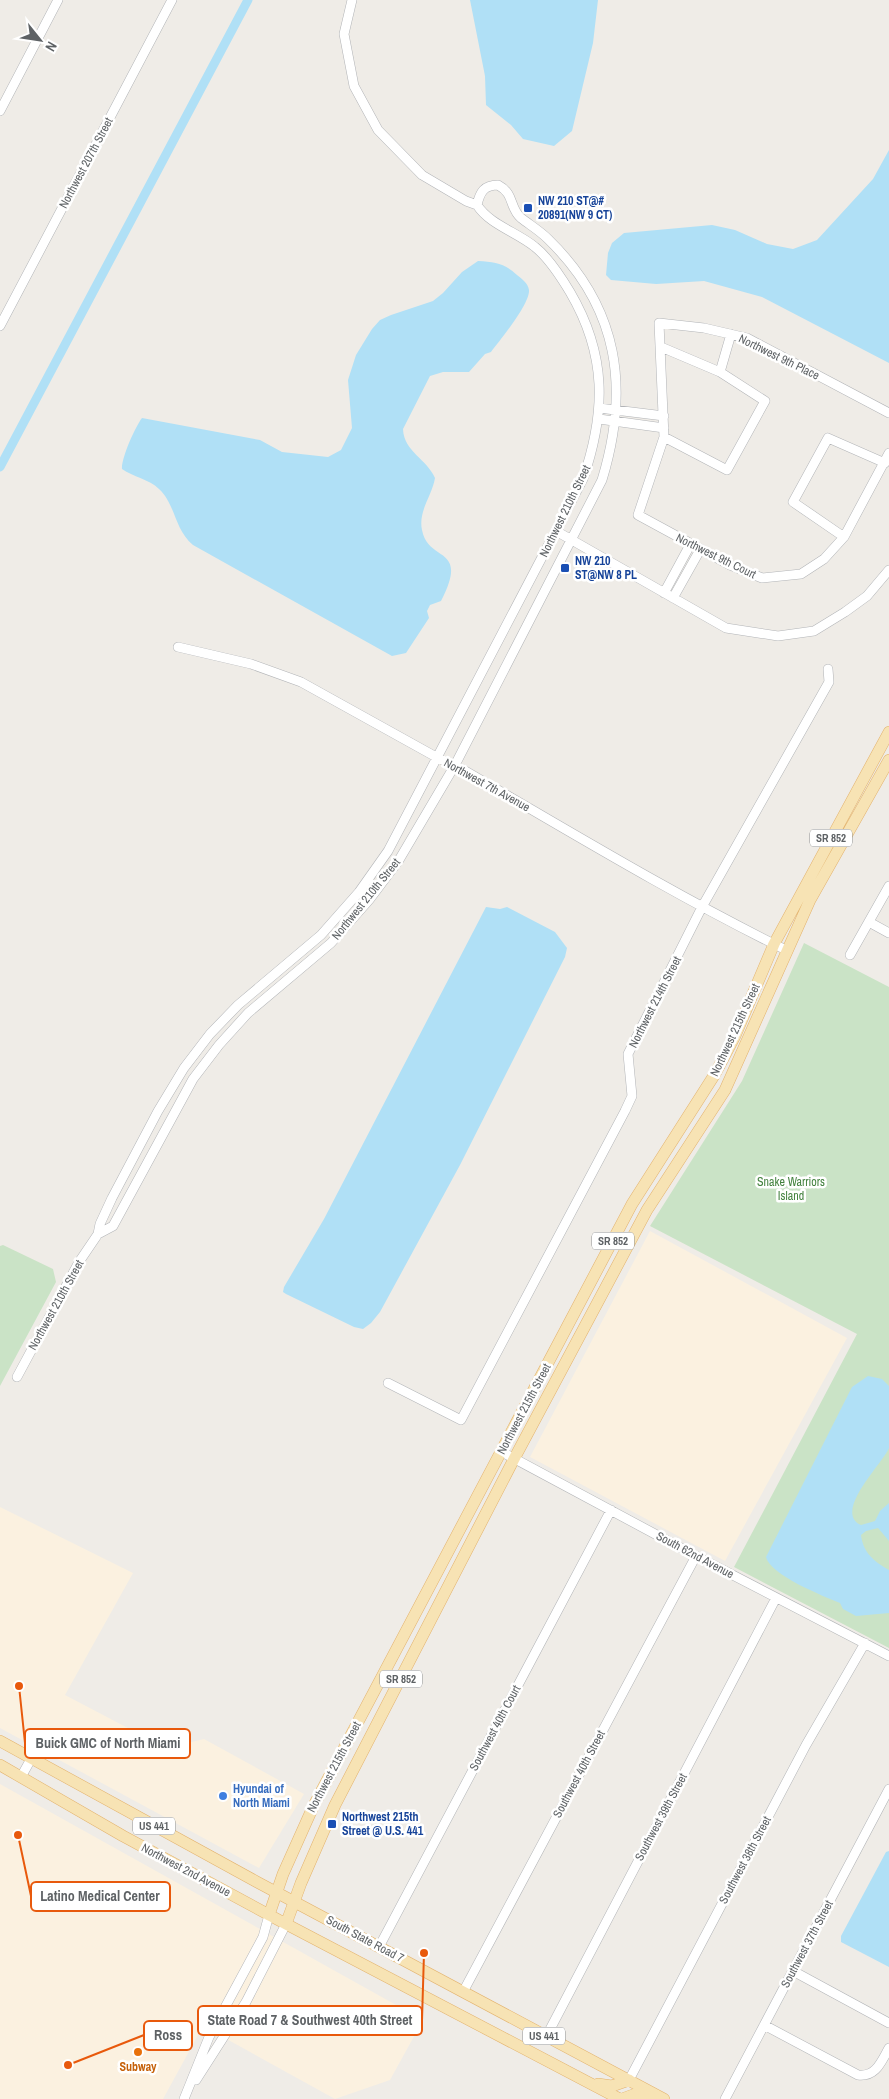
<svg xmlns="http://www.w3.org/2000/svg" width="889" height="2099" font-family="'Archivo Narrow',sans-serif">
<style>
.commercial{fill:#fbf1e0}
.green{fill:#cae3c6}
.water{fill:#b0e0f6}
.lines{fill:none;stroke-linecap:round;stroke-linejoin:round}
.canal{stroke:#b0e0f6;stroke-width:9}
.minor-casing{stroke:#b2b4b7;stroke-width:10}
.major-casing{stroke:#e3b26c;stroke-width:12}
.minor{stroke:#fff;stroke-width:9}
.major{stroke:#f7e3b4;stroke-width:11}
.transit-dot{fill:#1a4fb4;stroke:#fff;stroke-width:2}
.shop-dot{fill:#3f7fe0;stroke:#fff;stroke-width:2}
.food-dot{fill:#e8710a;stroke:#fff;stroke-width:2}
.labels{text-anchor:middle;stroke-width:5;stroke-linejoin:round;paint-order:stroke}
.shield{fill:#fff;stroke:#8e9193;stroke-width:1}
.shield-label{font-size:11px;font-weight:bold;fill:#5e6265}
.street-label{font-size:12px;fill:#5e6265;stroke:#fff}
.transit-label{font-size:12px;font-weight:bold;fill:#164399;stroke:#fff;text-anchor:start}
.park-label{font-size:12px;fill:#458340;stroke:#fff}
.shop-label{font-size:12px;font-weight:bold;fill:#366cbe;stroke:#fff;text-anchor:start}
.food-label{font-size:12px;font-weight:bold;fill:#c56008;stroke:#fff}
.leader{fill:none;stroke:#e8590c;stroke-width:2}
.callout-dot{fill:#e8590c;stroke:#fff;stroke-width:2}
.callout{fill:#fff;stroke:#e8590c;stroke-width:2}
.callout-label{font-size:14px;text-anchor:middle;font-weight:bold;fill:#5e6265}
</style>
<rect width="100%" height="100%" fill="#efece7"/>
<path class="commercial" d="M650 1231 847 1338 725 1561 530 1457Z
M0 1507 133 1573 65 1695 166 1748 204 1739 304 1794 259 1868 0 1728Z
M0 1784 423 2020 390 2080 335 2099 203 2026 163 2099H0Z"/>
<path class="green" d="M804 943 889 987V1648L734 1567 857 1334 650 1226 742 1081Z
M3 1245 53 1269 56 1282 0 1386V1246Z"/>
<path class="water" d="M470 0H598L593 43 572 131 554 146 523 139 511 125 486 105 485 76Z
M889 150V363L762 297 704 281 656 284 611 280 606 275 608 253 612 243 624 233 712 225 735 230 767 244 793 249 817 240 873 179Z
M478 261C495 262 504 263 517 275 522 279 528 283 529 290 530 304 500 340 491 352L485 354 469 372H443L430 376 403 429C404 452 427 459 435 478 432 496 418 511 422 530 428 563 470 545 441 601L430 605 427 611 429 618 406 653 392 656 193 545C174 529 176 505 159 489 149 479 133 477 122 469 121 459 135 427 142 418L260 440 282 452 328 457 341 450 352 428 348 380 356 355 372 329 380 320 391 315 433 301 443 293 462 272Z
M486 907 500 909 507 907 555 932 567 948 565 957 460 1165 380 1312 371 1323 363 1329 354 1327 286 1294 283 1292 284 1287 324 1219Z
M868 1376 882 1379 889 1386C889 1400 889 1436 889 1448 884 1462 832 1512 861 1525L875 1521 880 1511 889 1503V1541L878 1528 866 1531 861 1535C863 1553 875 1562 889 1570V1613L856 1616 843 1609 840 1603C823 1596 770 1575 766 1557L852 1387Z
M889 1851V1967L841 1942V1936L886 1852Z"/>
<g class="lines">
<path class="canal" d="M0 467 248 0"/>
<g class="minor-casing">
<path id="minor" d="M352 0 344 34 354 86 378 130 422 175 466 201 477 205
M0 111 58 0
M0 326 172 0
M661 347 720 372 765 401 727 470 664 437
M720 372 731 334
M599 408 664 416
M889 413 747 338 704 328 659 323 664 437 638 515 730 565 762 578 801 574 824 559 844 537 889 453
M599 419 664 428
M556 531 726 628 778 636 814 631 845 612 867 596 889 570
M844 537 793 502 828 438 885 463
M664 593 690 545
M673 598 700 550
M178 647 251 664 301 682 438 758 455 765C564 828 672 894 786 950
M869 922 889 933
M850 955 889 886
M17 1377 79 1262 98 1234 100 1224 112 1198 158 1111 184 1068 210 1034 238 1005 321 935 359 892 388 851 583 479C606 412 607 355 570 292 561 277 549 258 535 247 517 232 490 225 477 205 480 192 484 185 498 185 515 194 509 208 521 218 530 225 540 231 548 239 619 308 630 388 602 480L455 765 399 860 369 900 331 943 248 1013 219 1045 193 1079 113 1226 98 1234
M388 1383 461 1420 625 1111 632 1096 628 1054 702 907 829 682 828 669
M502 1452 696 1556 889 1656
M21 1777 31 1759
M379 1947 611 1510
M793 1971 889 2023
M463 1992 696 1556
M764 2025 858 2075C876 2077 881 2062 889 2048
M546 2037 776 1598
M196 2080 246 2002 286 1924
M629 2080 806 1745 865 1643
M184 2099 209 2037 263 1937 269 1915
M725 2099 889 1789"/>
</g>
<g class="major-casing">
<path id="major" d="M0 1741 257 1882 664 2099
M0 1765 123 1836 286 1924 620 2099
M269 1915 283 1874 313 1807 632 1204 715 1074 735 1036 774 944 889 732
M286 1924 301 1883 335 1805 514 1459 647 1210 725 1090 810 900 889 760
M598 2084 612 2086 629 2080
M622 2099 638 2093 650 2096"/>
</g>
<use href="#minor" class="minor"/>
<use href="#major" class="major"/>
</g>
<g class="transit-dot">
<rect x="523" y="203" width="10" height="10" rx="2.5"/>
<rect x="560" y="563" width="10" height="10" rx="2.5"/>
<rect x="327" y="1819" width="10" height="10" rx="2.5"/>
</g>
<circle class="shop-dot" cx="223" cy="1796" r="5"/>
<circle class="food-dot" cx="138" cy="2052" r="5"/>
<g class="labels">
<g class="shield">
<rect x="810" y="829.5" width="42" height="17" rx="4"/>
<rect x="592" y="1232.5" width="42" height="17" rx="4"/>
<rect x="380" y="1670.5" width="42" height="17" rx="4"/>
<rect x="133" y="1817.5" width="42" height="17" rx="4"/>
<rect x="523" y="2027.5" width="42" height="17" rx="4"/>
</g>
<g class="shield-label">
<text x="831" y="842">SR 852</text>
<text x="613" y="1245">SR 852</text>
<text x="401" y="1683">SR 852</text>
<text x="154" y="1830">US 441</text>
<text x="544" y="2040">US 441</text>
</g>
<g class="street-label">
<text transform="translate(86 163) rotate(-62)" y="4">Northwest 207th Street</text>
<text transform="translate(779 357) rotate(26)" y="4">Northwest 9th Place</text>
<text transform="translate(565 511) rotate(-64)" y="4">Northwest 210th Street</text>
<text transform="translate(716 556) rotate(26)" y="4">Northwest 9th Court</text>
<text transform="translate(487 785) rotate(29)" y="4">Northwest 7th Avenue</text>
<text transform="translate(366 899) rotate(-51)" y="4">Northwest 210th Street</text>
<text transform="translate(655 1002) rotate(-63)" y="4">Northwest 214th Street</text>
<text transform="translate(735 1030) rotate(-65)" y="4">Northwest 215th Street</text>
<text transform="translate(56 1305) rotate(-61)" y="4">Northwest 210th Street</text>
<text transform="translate(524 1409) rotate(-62)" y="4">Northwest 215th Street</text>
<text transform="translate(695 1555) rotate(28)" y="4">South 62nd Avenue</text>
<text transform="translate(495 1728) rotate(-62)" y="4">Southwest 40th Court</text>
<text transform="translate(334 1767) rotate(-62)" y="4">Northwest 215th Street</text>
<text transform="translate(579 1774) rotate(-62)" y="4">Southwest 40th Street</text>
<text transform="translate(661 1817) rotate(-62)" y="4">Southwest 39th Street</text>
<text transform="translate(745 1860) rotate(-62)" y="4">Southwest 38th Street</text>
<text transform="translate(186 1870) rotate(28)" y="4">Northwest 2nd Avenue</text>
<text transform="translate(365 1939) rotate(28)" y="4">South State Road 7</text>
<text transform="translate(807 1944) rotate(-62)" y="4">Southwest 37th Street</text>
</g>
<g class="transit-label">
<text x="538" y="205">NW 210 ST@#<tspan x="538" dy="14">20891(NW 9 CT)</tspan></text>
<text x="575" y="565">NW 210<tspan x="575" dy="14">ST@NW 8 PL</tspan></text>
<text x="342" y="1821">Northwest 215th<tspan x="342" dy="14">Street @ U.S. 441</tspan></text>
</g>
<g class="park-label">
<text x="791" y="1186">Snake Warriors<tspan x="791" dy="14">Island</tspan></text>
</g>
<g class="shop-label">
<text x="233" y="1793">Hyundai of<tspan x="233" dy="14">North Miami</tspan></text>
</g>
<g class="food-label">
<text x="138" y="2071">Subway</text>
</g>
</g>
<path class="leader" d="M19 1686L25 1743M18 1835L31 1896M424 1953L422 2020M68 2065L144 2035"/>
<g class="callout-dot">
<circle cx="19" cy="1686" r="5"/>
<circle cx="18" cy="1835" r="5"/>
<circle cx="424" cy="1953" r="5"/>
<circle cx="68" cy="2065" r="5"/>
</g>
<g class="callout">
<rect x="25" y="1729" width="165" height="29" rx="5"/>
<rect x="31" y="1882" width="139" height="29" rx="5"/>
<rect x="198" y="2006" width="224" height="29" rx="5"/>
<rect x="144" y="2021" width="48" height="29" rx="5"/>
</g>
<g class="callout-label">
<text x="108" y="1748">Buick GMC of North Miami</text>
<text x="100" y="1901">Latino Medical Center</text>
<text x="310" y="2025">State Road 7 &amp; Southwest 40th Street</text>
<text x="168" y="2040">Ross</text>
</g>
<g transform="translate(40 40) rotate(120)" stroke="#ffffff" stroke-width="4" paint-order="stroke">
<path d="M0-4L9 19L0 12L-9 19Z" fill="#5e6265"/>
<text y="-8" font-size="14" font-weight="bold" text-anchor="middle" fill="#5e6265">N</text>
</g>
</svg>
